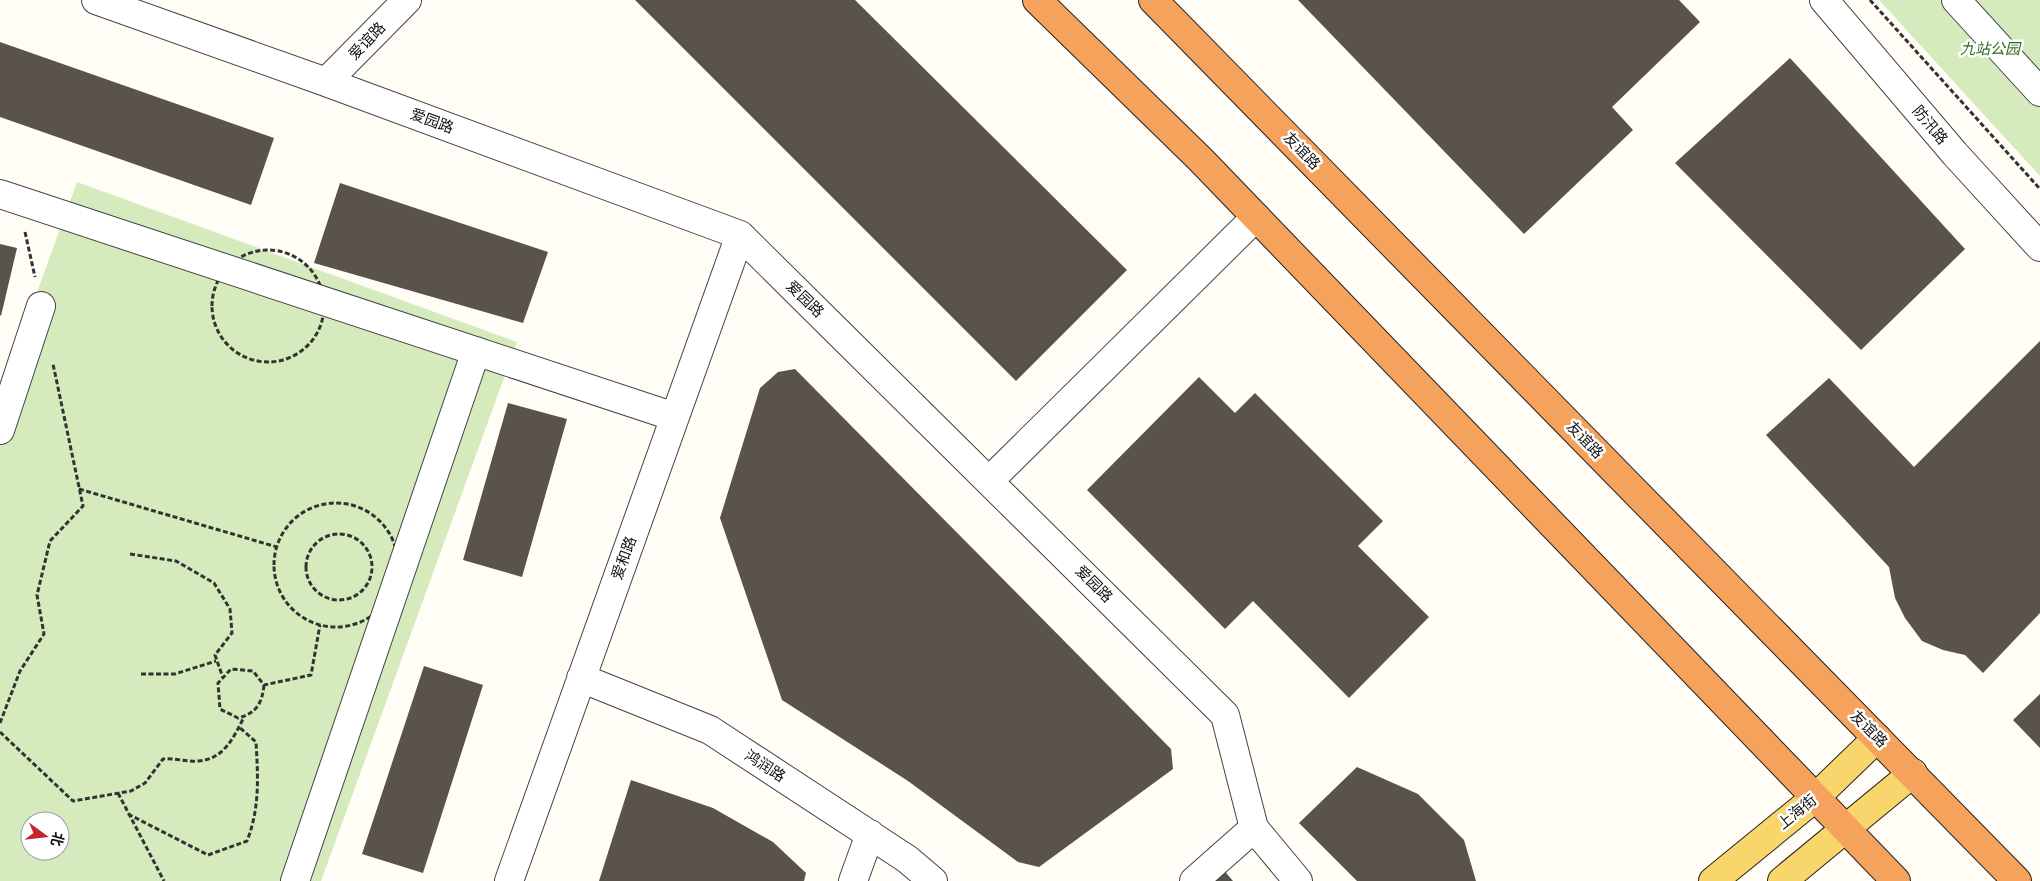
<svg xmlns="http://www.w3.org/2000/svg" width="2040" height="881" font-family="Bitter,'Noto Sans SC',serif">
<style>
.green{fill:#d5ebbd;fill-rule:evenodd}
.building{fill:#5a524d}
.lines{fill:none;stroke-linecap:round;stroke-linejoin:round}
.minor-casing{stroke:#444;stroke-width:30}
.major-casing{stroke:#222;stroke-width:30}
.highway-casing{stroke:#222;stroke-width:30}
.path{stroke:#333;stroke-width:3;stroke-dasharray:5 2.5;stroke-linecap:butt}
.minor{stroke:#fff;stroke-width:28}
.major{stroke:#f9d66b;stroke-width:28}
.highway{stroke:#f5a25d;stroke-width:28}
.labels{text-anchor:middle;stroke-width:5;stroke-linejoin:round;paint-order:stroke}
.street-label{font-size:15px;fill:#111;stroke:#fff}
.park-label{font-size:15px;font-style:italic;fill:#2f6b1f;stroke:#fff}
</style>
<rect width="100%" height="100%" fill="#fffdf5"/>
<path class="green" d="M1879 0H2040V176L1890 12Z
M77 182 517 342 321 881H0V394ZM30 821H60V851H30Z"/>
<path class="building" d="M635 0H855L1127 270 1016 381Z
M1298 0H1679L1700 22 1612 107 1633 130 1524 234Z
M0 42 274 138 251 205 0 117Z
M1790 58 1965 249 1861 350 1675 163Z
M340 183 548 252 523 323 314 263Z
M0 244 17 248 1 316 0 315Z
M2040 341V613L1983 673 1965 655 1943 650 1922 641 1905 618 1895 598 1889 567 1766 435 1829 378 1914 467Z
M795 369 1171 749 1173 769 1039 867 1018 862 908 781 782 700 720 518 760 388 778 372Z
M1199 377 1235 413 1255 393 1383 521 1358 546 1429 617 1349 698 1253 601 1225 629 1087 490Z
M508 403 567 419 522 577 463 560Z
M424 666 483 685 423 873 362 854Z
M2040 694V748L2013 720Z
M1357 767 1418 794 1464 840 1476 881H1357L1299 823Z
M631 780 713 808 773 842 806 873 804 881H599Z
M1222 868 1233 881H1205Z"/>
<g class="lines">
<g class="minor-casing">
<path id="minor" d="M96 0 326 82 740 235 1225 715 1254 828 1298 881
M1824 0 1955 154 2040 247
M1956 0 2040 92
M326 82 407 0
M0 194 675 417
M0 430 41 306
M990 480 1256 217
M581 678 710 730 907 859 933 881
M295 881 476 351
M509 881 740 235
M853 881 870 834
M1194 881 1254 828"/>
</g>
<g class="major-casing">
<path id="major" d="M1713 881 1816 797 1877 738
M1782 881 1913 773"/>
</g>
<g class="highway-casing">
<path id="highway" d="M1037 0 1201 160 1896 881
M1153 0 2017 881"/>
</g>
<path class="path" d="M1870 0 2040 189
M25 232 35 277
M212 306a56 56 0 1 1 112 0a56 56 0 1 1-112 0Z
M79 489 277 547
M274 565a62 62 0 1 1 124 0a62 62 0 1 1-124 0Z
M306 567a33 33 0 1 1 66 0a33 33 0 1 1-66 0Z
M130 554 176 561 214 583 230 609 232 633 215 655 223 678
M141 674H175L216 661
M264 685C262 703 257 713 238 718L220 709 218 683 231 669 253 671 264 685 311 675 320 625
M0 723 20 671 44 634 37 595 50 541 83 506 53 364
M0 732 73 801 131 791 145 783 163 759C175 758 187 762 199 761 224 759 234 737 244 717
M118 793 164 881
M128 814 208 855 247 841C260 808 258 776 256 742L239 727"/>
<use href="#minor" class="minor"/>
<use href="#major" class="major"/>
<use href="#highway" class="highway"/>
</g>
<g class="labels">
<g class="street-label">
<text transform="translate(367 41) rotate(-46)" y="5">爱谊路</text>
<text transform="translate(432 121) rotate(20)" y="5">爱园路</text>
<text transform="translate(1930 125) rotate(50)" y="5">防汛路</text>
<text transform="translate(1302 151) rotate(46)" y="5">友谊路</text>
<text transform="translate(805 299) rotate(44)" y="5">爱园路</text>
<text transform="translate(1585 440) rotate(46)" y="5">友谊路</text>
<text transform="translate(624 558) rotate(-70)" y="5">爱和路</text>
<text transform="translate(1094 584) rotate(45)" y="5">爱园路</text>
<text transform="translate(1869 729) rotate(45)" y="5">友谊路</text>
<text transform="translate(765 766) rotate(33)" y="5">鸿润路</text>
<text transform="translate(1797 812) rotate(-39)" y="5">上海街</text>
</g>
<g class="park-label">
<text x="1990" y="54">九站公园</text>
</g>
</g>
<g transform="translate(45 836) rotate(105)"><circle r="24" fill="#ffffff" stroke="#a0a0a0"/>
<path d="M0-4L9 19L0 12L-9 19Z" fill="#c4262e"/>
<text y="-8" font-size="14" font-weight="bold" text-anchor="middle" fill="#111111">北</text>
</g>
</svg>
